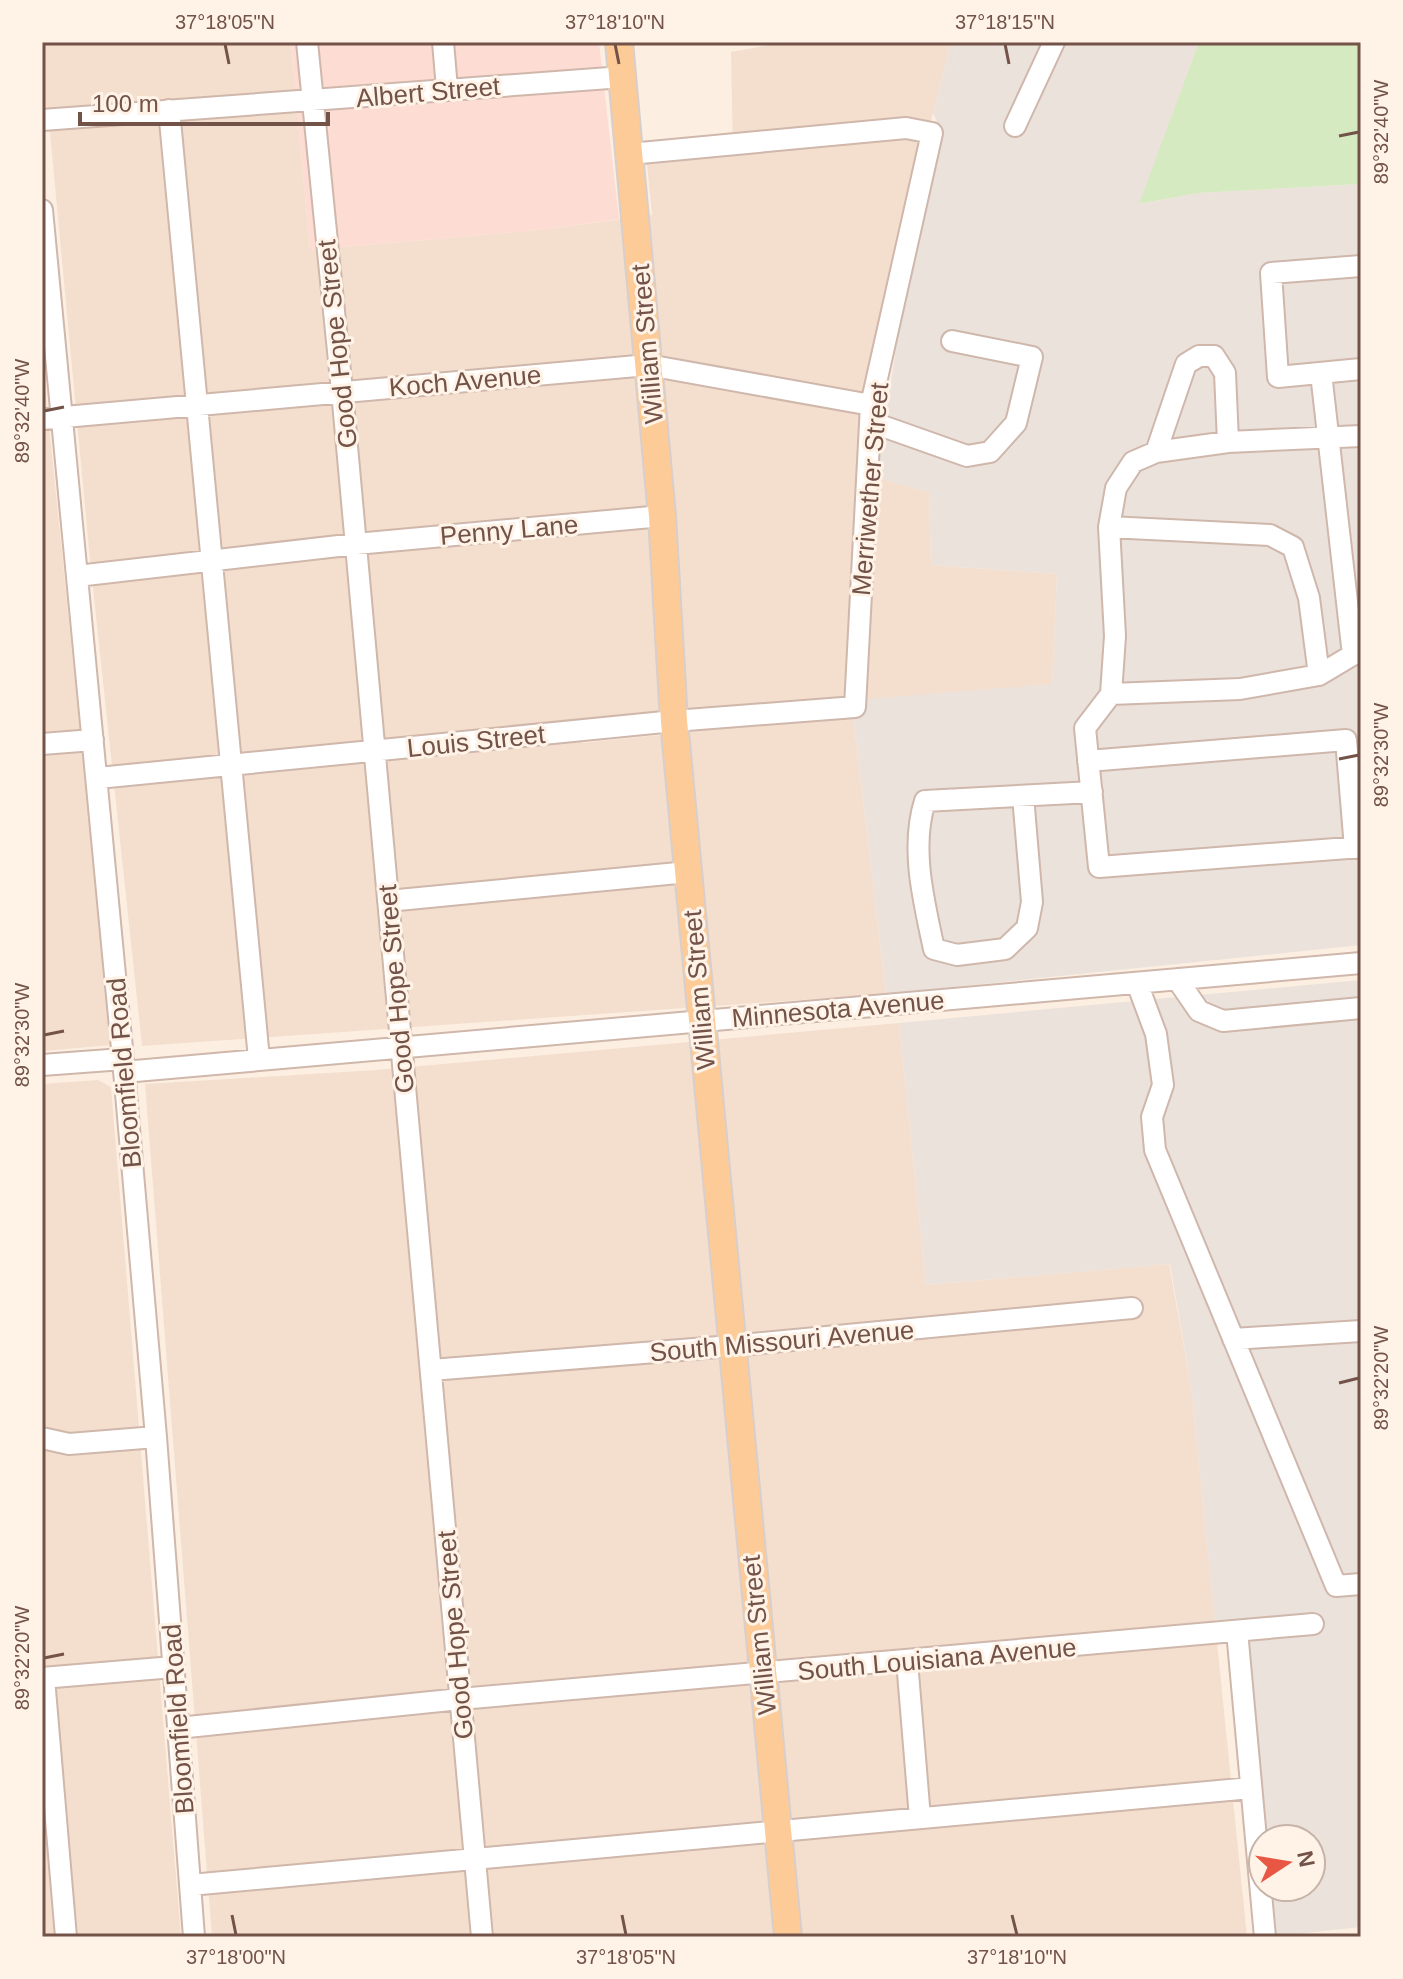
<svg xmlns="http://www.w3.org/2000/svg" width="1403" height="1979" font-family="Arial,sans-serif">
<style>
.residential{fill:#f4dfcf}
.commercial{fill:#fddcd4}
.industrial{fill:#ebe2dc}
.green{fill:#d5eac0}
.lines{fill:none;stroke-linecap:round;stroke-linejoin:round}
.minor-casing{stroke:#cfb7ab;stroke-width:24}
.major-casing{stroke:#d8cfcc;stroke-width:30}
.minor{stroke:#fff;stroke-width:20}
.major{stroke:#fccb98;stroke-width:26}
.ticks{fill:none;stroke:#735248;stroke-width:3}
.labels{text-anchor:middle;stroke-width:6;stroke-linejoin:round;paint-order:stroke}
.street-label{font-size:26px;fill:#735248;stroke:#fff3e7}
.neatline{fill:none;stroke:#735248;stroke-width:3}
.ticks-label{font-size:20px;text-anchor:middle;fill:#735248}
</style>
<rect width="100%" height="100%" fill="#fcefe1"/>
<path class="residential" d="M42 42H291L310 250 540 230 652 215 647 164 733 155 731 52 787 42H951L900 243 863 474 929 492 931 565 1057 574 1052 685 580 722 582 743 853 715 886 994 142 1046 90 560 48 111H42Z
M42 356 112 1045 42 1051Z
M899 1023 926 1285 1169 1264 1191 1386 1247 1937H212L145 1084 376 1070Z
M98 1080 111 1087 181 1937H42V1084Z"/>
<path class="commercial" d="M291 42H599L619 219 540 230 310 250Z"/>
<path class="industrial" d="M951 42H1199L1140 204 1198 193 1361 184V945L886 994 853 715 867 699 1052 684 1057 574 931 565 929 492 876 478 898 336 940 129 933 113Z
M1361 980V1927L1277 1936 1271 1887H1311V1839H1266L1240 1621 1215 1624 1191 1386 1170 1264 926 1285 899 1023Z"/>
<path class="green" d="M1199 42H1361V184L1198 193 1139 204Z"/>
<g class="lines">
<g class="minor-casing">
<path id="minor" d="M307 42 342 391 482 1937
M443 42 447 89
M169 110 259 1059
M42 120 623 77
M1015 126 1054 42
M42 210 123 1059 156 1437 194 1937
M1361 266 1271 273 1278 377 1361 369
M1321 373 1353 655
M42 419 648 365 871 405
M871 422 967 456 990 452 1016 423 1032 357 952 341
M1361 436 1228 442 1156 452 1133 462 1116 488 1109 527 1115 636 1111 694 1240 689 1319 675 1361 650
M1156 452 1186 364 1199 356H1214L1225 373 1228 442
M1109 527 1270 535 1293 547 1309 598 1319 675
M77 576 356 544 662 516
M1111 694 1085 728 1099 867 1361 847
M42 744 93 740
M1088 761 1346 740 1355 848
M98 778 674 721 855 707 871 405 932 133 906 128 630 154
M1023 796 1032 902 1027 928 1005 949 957 955 934 949C924 902 910 848 925 801L1092 792
M388 901 688 872
M1177 979 1199 1011 1223 1021 1361 1008
M1137 983 1156 1034 1163 1085 1152 1117 1155 1150 1336 1586 1361 1584
M42 1065 123 1059
M124 1072 1361 963
M1233 1339 1361 1331
M431 1370 731 1346 1132 1308
M42 1438 69 1444 156 1437
M1237 1631 1265 1937
M907 1661 920 1818
M42 1678 173 1667
M44 1678 66 1937
M178 1728 460 1699 1313 1624
M190 1885 1251 1788"/>
</g>
<g class="major-casing">
<path id="major" d="M619 42 662 516 674 721 788 1937"/>
</g>
<use href="#minor" class="minor"/>
<use href="#major" class="major"/>
</g>
<path class="ticks" d="M225 44 229 64M615 44 619 64M1005 44 1009 64M1339 136 1359 132M44 411 64 407M1339 759 1359 755M44 1035 64 1031M1339 1383 1359 1378M44 1658 64 1654M232 1915 236 1935M622 1915 626 1935M1012 1915 1017 1935"/>
<g class="labels">
<g class="street-label">
<text transform="translate(428 92) rotate(-5)" y="9">Albert Street</text>
<text transform="translate(337 344) rotate(-96)" y="9">Good Hope Street</text>
<text transform="translate(647 344) rotate(-95)" y="9">William Street</text>
<text transform="translate(465 381) rotate(-5)" y="9">Koch Avenue</text>
<text transform="translate(870 489) rotate(-85)" y="9">Merriwether Street</text>
<text transform="translate(509 530) rotate(-5)" y="9">Penny Lane</text>
<text transform="translate(476 741) rotate(-6)" y="9">Louis Street</text>
<text transform="translate(396 989) rotate(-95)" y="9">Good Hope Street</text>
<text transform="translate(699 990) rotate(-95)" y="9">William Street</text>
<text transform="translate(838 1009) rotate(-5)" y="9">Minnesota Avenue</text>
<text transform="translate(124 1073) rotate(-95)" y="9">Bloomfield Road</text>
<text transform="translate(782 1341) rotate(-5)" y="9">South Missouri Avenue</text>
<text transform="translate(455 1635) rotate(-95)" y="9">Good Hope Street</text>
<text transform="translate(759 1635) rotate(-96)" y="9">William Street</text>
<text transform="translate(937 1659) rotate(-5)" y="9">South Louisiana Avenue</text>
<text transform="translate(178 1719) rotate(-94)" y="9">Bloomfield Road</text>
</g>
</g>
<rect width="1403" height="1979" fill="none" stroke="#fff3e7" stroke-width="88"/>
<g transform="translate(1287 1863) rotate(78)"><circle r="38" fill="#fff3e7" stroke="#c7b3a7" stroke-width="2"/>
<path d="M0-6L14 30L0 20L-14 30Z" fill="#e85644"/>
<text y="-12" font-size="22" font-weight="bold" text-anchor="middle" fill="#735248">N</text>
</g>
<path d="M80 112v12h248v-12" fill="none" stroke="#735248" stroke-width="4"/>
<text x="92" y="112" font-size="24" fill="#735248" stroke="#fff3e7" stroke-width="6" paint-order="stroke">100 m</text>
<rect x="44" y="44" width="1315" height="1891" class="neatline"/>
<g class="ticks-label">
<text x="225" y="29">37°18'05"N</text>
<text x="615" y="29">37°18'10"N</text>
<text x="1005" y="29">37°18'15"N</text>
<text transform="translate(1381 132) rotate(-90)" y="7">89°32'40"W</text>
<text transform="translate(22 411) rotate(-90)" y="7">89°32'40"W</text>
<text transform="translate(1381 755) rotate(-90)" y="7">89°32'30"W</text>
<text transform="translate(22 1035) rotate(-90)" y="7">89°32'30"W</text>
<text transform="translate(1381 1378) rotate(-90)" y="7">89°32'20"W</text>
<text transform="translate(22 1658) rotate(-90)" y="7">89°32'20"W</text>
<text x="236" y="1964">37°18'00"N</text>
<text x="626" y="1964">37°18'05"N</text>
<text x="1017" y="1964">37°18'10"N</text>
</g>
</svg>
